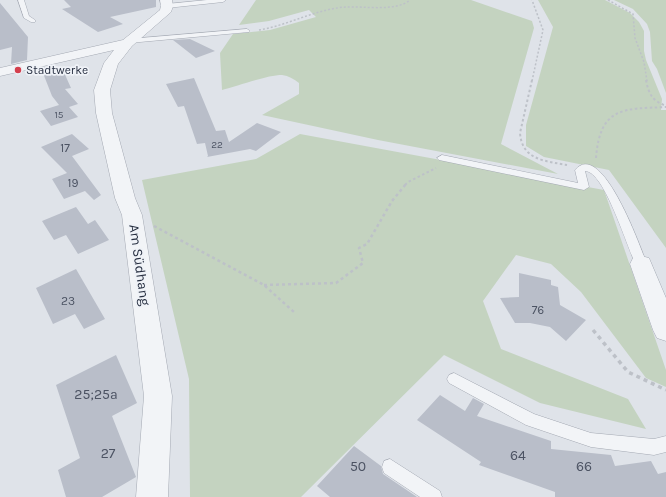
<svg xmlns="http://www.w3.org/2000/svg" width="666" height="497" font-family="Karla,sans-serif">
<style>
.green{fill:#c4d3c0}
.building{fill:#b9bec9}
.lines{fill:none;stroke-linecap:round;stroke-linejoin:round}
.service-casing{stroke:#a4a9b3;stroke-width:1}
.minor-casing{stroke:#a4a9b3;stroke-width:1}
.path-far3{stroke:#bdc1c8;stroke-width:1.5;stroke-dasharray:2 2;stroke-linecap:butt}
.path-far2{stroke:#bdc1c8;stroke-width:2;stroke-dasharray:2.5 2.5;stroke-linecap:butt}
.path-far1{stroke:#bdc1c8;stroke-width:2.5;stroke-dasharray:3 3;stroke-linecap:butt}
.path{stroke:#bdc1c8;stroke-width:3.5;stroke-dasharray:4 4;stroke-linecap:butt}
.service{fill:#f2f4f7;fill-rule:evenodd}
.minor{fill:#f2f4f7;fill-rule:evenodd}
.poi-dot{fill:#d43f4d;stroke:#eff2f7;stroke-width:1.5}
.labels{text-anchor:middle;stroke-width:3.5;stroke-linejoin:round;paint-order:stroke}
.far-number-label{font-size:10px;fill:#4c5363}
.far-poi-label{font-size:12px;fill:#272f41;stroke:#eff2f7;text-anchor:start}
.number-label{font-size:12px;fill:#4c5363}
.street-label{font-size:14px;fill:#272f41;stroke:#eff2f7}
.near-number-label{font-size:14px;fill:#4c5363}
</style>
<rect width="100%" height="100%" fill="#dfe3e9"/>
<path class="green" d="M256 0H471L532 21 534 28 501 144 558 174 378 140 262 115 299 94V83C294 79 289 76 282 75 267 75 238 86 222 90L220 53 233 34 270 30 316 17 309 10 269 21 239 25Z
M538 0H605L630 13 639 22 644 31V51L646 60 662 99 661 110H666V248L609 170 544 157 526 146V125L553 27Z
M614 0H666V93L657 69 652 61 650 32 647 24 633 9Z
M300 134 604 190 666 370V387L646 378 581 292 551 264 516 255 483 301 501 349 628 399 646 429 540 403 444 355 301 497H190L189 379 142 180 256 159Z"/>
<path class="building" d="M64 0H156V7L110 17 123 24 98 32 62 9 71 7Z
M0 3 28 37 27 60 11 64 12 47 0 50Z
M190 39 215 51 196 58 173 40Z
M46 67 49 71 62 68 71 88 65 89 78 104 69 107 78 117 51 126 40 111 59 105 52 96 41 68Z
M194 78 216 131 225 130 229 142 257 123 281 132 256 151 250 149 207 157 208 156 205 143 197 144 184 106 178 107 166 84Z
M72 134 89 149 72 156 101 195 94 200 85 191 64 199 52 179 67 173 41 147Z
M76 207 88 224 95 220 109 240 78 254 66 235 54 240 42 221Z
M76 269 105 319 84 329 75 314 53 324 36 288Z
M519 273 551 280V285L558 287 560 305 586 320 566 341 550 327 530 323H515L500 298 519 297Z
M116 355 137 403 112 416 136 477 102 497H66L58 470 80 458 56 385Z
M440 395 465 411 473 398 484 404 477 416 551 441V449L611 455 615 466 651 461 658 474 666 472V497H555V492L479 465 481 462 417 420Z
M354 446 381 466 383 474 417 497H330L317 486Z"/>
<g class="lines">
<g class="service-casing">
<path id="service" d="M18 0H24L29 16 35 20V22H31L24 18Z
M207 0H226L223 2 167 8 164 6 167 4Z
M247 29 250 31 249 32 129 43 126 41 129 39Z
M442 155 578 183 575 170C602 138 641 249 647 264L645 267 641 268 637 267C628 251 605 171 585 171L589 187 584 190 439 160 437 158Z
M454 373 534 414 591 433 654 439 666 436V452L654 455 591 447 526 425 449 383 447 379 449 375Z
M390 459 440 491 442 497H420L384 473 382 467 384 461Z"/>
</g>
<g class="minor-casing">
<path id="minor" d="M160 0H172L173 6 171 12 132 46 118 64 110 90 112 113 135 198 142 215 172 396 168 497H136L144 396 122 215 115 198 96 113 94 90 104 63 114 50 0 76V68L123 40 160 10 161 6Z
M641 256 649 258 666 298V341L657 338 653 330 630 264 633 258Z"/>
</g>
<path class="path-far3" d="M608 0 633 14 635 38 644 62 647 81
M259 30C289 25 316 9 346 7 364 6 396 12 410 0
M532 81 543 30 532 0"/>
<path class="path-far2" d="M532 80 520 133C522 160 545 161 567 165
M646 80C649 95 652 100 666 106
M596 158C600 106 624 109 666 107
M405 185 408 182 436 168"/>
<path class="path-far1" d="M154 226 264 285 295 313
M264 285 336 283 363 263 359 248 367 244 392 201 406 184"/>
<path class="path" d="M593 330 628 372 666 390"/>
<use href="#service" class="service"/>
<use href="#minor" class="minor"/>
</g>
<circle class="poi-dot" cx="18" cy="70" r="4"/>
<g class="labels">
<g class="far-number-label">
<text x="59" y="118">15</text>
<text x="217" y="148">22</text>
</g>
<g class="far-poi-label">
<text x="26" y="74">Stadtwerke</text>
</g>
<g class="number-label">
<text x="65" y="152">17</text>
<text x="73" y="187">19</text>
<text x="68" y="305">23</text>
<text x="538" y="314">76</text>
</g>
<g class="street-label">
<text transform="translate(140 265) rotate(82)" y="5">Am Südhang</text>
</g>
<g class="near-number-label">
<text x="96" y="399">25;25a</text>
<text x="108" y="458">27</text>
<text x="518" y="460">64</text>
<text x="358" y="471">50</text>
<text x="584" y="471">66</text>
</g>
</g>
</svg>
